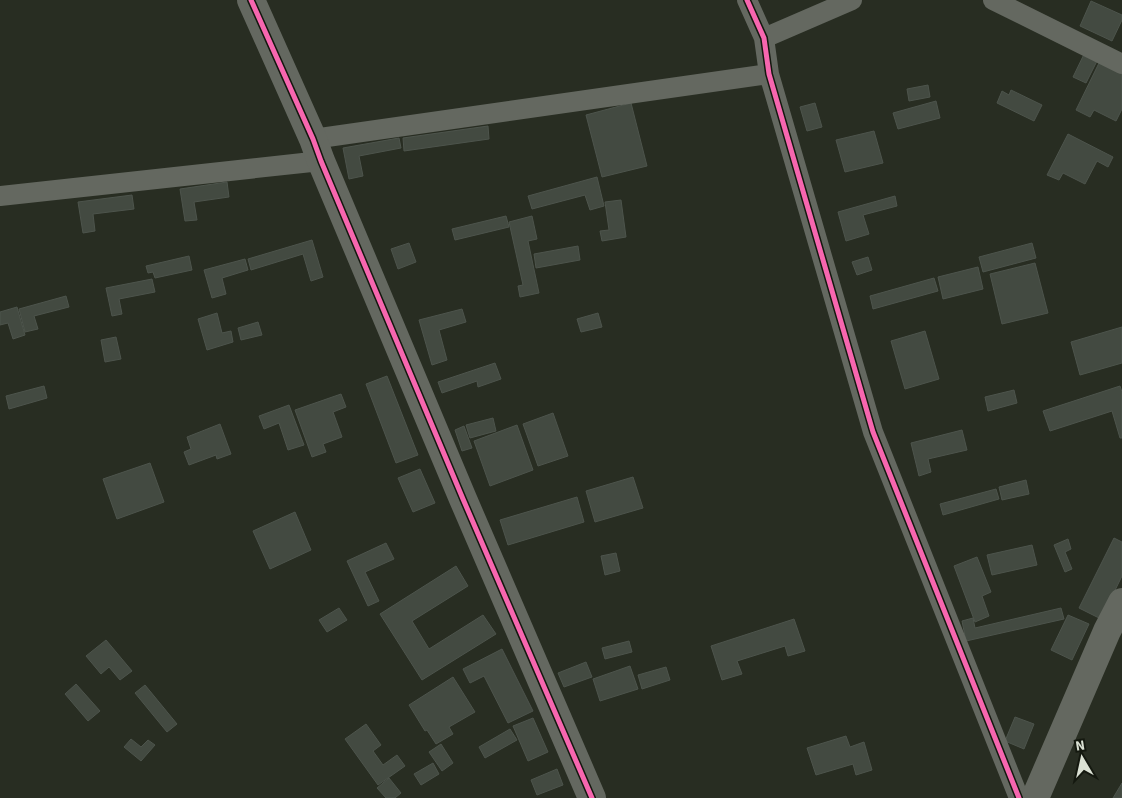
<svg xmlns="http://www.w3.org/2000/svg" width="1122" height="798" font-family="'Source Sans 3',sans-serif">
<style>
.building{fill:#434a41;stroke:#4d544c}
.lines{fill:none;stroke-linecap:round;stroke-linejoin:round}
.street{stroke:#646860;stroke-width:20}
.secondary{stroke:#646860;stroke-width:28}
.cycleway-casing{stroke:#14180f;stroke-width:8}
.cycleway{stroke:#f766af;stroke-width:5}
</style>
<rect width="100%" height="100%" fill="#282d22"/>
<path class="building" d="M1091 1 1122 15V20L1112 41 1080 26Z
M1087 48 1100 55 1086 83 1073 77Z
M1099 63 1122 74V109L1116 121 1094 110 1090 117 1076 110Z
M928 85 930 97 909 101 907 89Z
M1011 90 1042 105 1034 121 997 103 1002 91 1009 95Z
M936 101 940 118 898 129 893 113Z
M631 103 647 166 602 177 586 115Z
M815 103 822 127 807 131 800 107Z
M488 126 489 139 404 151 403 138Z
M874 131 883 163 845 172 836 140Z
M1068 134 1113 157 1108 167 1097 161 1085 184 1063 173 1059 180 1047 175Z
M399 138 401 148 359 156 363 176 349 179 343 148Z
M597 177 604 206 590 210 585 195 532 209 528 196Z
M227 182 229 197 194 202 197 220 185 221 180 189Z
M132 195 134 209 93 214 95 231 83 233 78 202Z
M895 196 897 206 863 215 869 234 846 241 838 212Z
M621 200 626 237 602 241 600 231 609 230 605 202Z
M506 216 509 227 455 240 452 229Z
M532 216 537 239 528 241 539 293 520 297 518 286 523 285 509 222Z
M312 240 323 277 311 281 303 254 251 270 248 259Z
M409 243 416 262 398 269 391 249Z
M1032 243 1036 258 983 272 979 257Z
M578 246 580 260 536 268 534 254Z
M189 256 192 270 155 278 153 272 148 273 146 266Z
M868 257 872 270 857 275 852 262Z
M245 259 248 270 222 278 226 294 212 298 204 270Z
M1035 263 1048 313 1002 324 990 274Z
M978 267 983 289 943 299 938 277Z
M934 278 938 291 873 309 870 296Z
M152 279 155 292 119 299 122 314 112 316 106 288Z
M66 296 69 307 34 316 38 329 25 332 19 309Z
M17 307 25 335 13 339 8 323 0 325V312Z
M462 309 466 322 439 330 447 360 432 365 419 320Z
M217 313 222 333 231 331 233 342 207 350 198 319Z
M598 313 602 327 581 332 577 319Z
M258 322 262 335 241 340 238 328Z
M1122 327V363L1080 375 1071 342Z
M925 331 939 379 905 389 891 341Z
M116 337 121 359 105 362 101 340Z
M495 363 501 379 478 387 477 381 442 393 438 382Z
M387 376 418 455 396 463 366 384Z
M44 386 47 398 9 409 6 396Z
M1120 386 1122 392V438H1120L1112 411 1050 431 1043 411Z
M1014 390 1017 403 988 411 985 397Z
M341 394 346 407 333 412 342 437 323 444 326 452 312 457 295 410Z
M289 405 304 445 288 450 279 423 264 429 259 416Z
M553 413 568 456 538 466 523 424Z
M493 418 496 431 470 438 466 425Z
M220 424 231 454 217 459 216 455 189 465 184 452 191 449 187 437Z
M517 425 533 470 490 486 474 441Z
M464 426 472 448 462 451 455 430Z
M962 430 967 450 928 459 931 472 919 476 911 443Z
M150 463 164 502 117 519 103 479Z
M420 469 435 503 413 512 398 478Z
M633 477 643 508 595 522 586 491Z
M1026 480 1029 494 1002 500 999 487Z
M996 489 999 499 943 515 940 504Z
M577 497 584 522 508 545 500 520Z
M295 512 311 550 270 569 253 531Z
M1114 538 1122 542V576L1101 619 1079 608Z
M1068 539 1071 549 1065 552 1072 569 1065 572 1054 545Z
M386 543 394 559 365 572 379 601 368 606 347 561Z
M1032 545 1037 565 992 575 987 555Z
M616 553 620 571 605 575 601 556Z
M977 557 991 592 982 596 989 616 975 622 954 566Z
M456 566 468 586 412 621 429 649 483 615 496 634 422 680 380 614Z
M339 608 347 620 327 632 319 620Z
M1061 608 1064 619 966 641 962 621 973 618 975 628Z
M1068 615 1089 624 1072 660 1051 650Z
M794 619 805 651 788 656 785 646 737 661 742 674 722 680 711 646Z
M106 640 132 671 120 680 109 667 101 674 86 656Z
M629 641 632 652 605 659 602 648Z
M502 649 533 711 508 723 484 676 470 683 463 669Z
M586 662 592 677 564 687 558 673Z
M630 666 638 689 600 701 593 679Z
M666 667 670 680 642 689 638 675Z
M453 677 475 712 449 727 453 734 436 744 427 730 425 731 409 705Z
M76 684 100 711 88 721 65 694Z
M145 685 177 724 167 732 135 693Z
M1015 717 1034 724 1024 749 1005 741Z
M533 718 548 752 528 761 513 726Z
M366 724 381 745 373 751 383 765 397 755 405 766 378 785 345 739Z
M510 729 517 740 485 758 479 747Z
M846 736 850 747 864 742 872 770 856 775 853 764 816 775 807 748Z
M131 739 141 747 148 740 155 745 141 761 124 747Z
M441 744 453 763 442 771 429 752Z
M433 763 439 774 421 785 414 774Z
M557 769 563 785 537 795 531 780Z
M389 778 401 793 395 798H386L377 788Z
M1122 783V798H1113Z"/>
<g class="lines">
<path class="street" d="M747 0 764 38 769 74 873 432 1019 798
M993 0 1122 64
M764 38 852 0
M313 139 769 74
M0 196 321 161"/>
<path class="secondary" d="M251 0 313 139 321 161 463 499 592 798
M1035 798 1107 631 1122 602"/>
<g class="cycleway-casing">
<path id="cycleway" d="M251 0 313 139 321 161 463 499 592 798
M747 0 764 38 769 74 873 432 1019 798"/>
</g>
<use href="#cycleway" class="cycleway"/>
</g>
<g transform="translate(1082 758) rotate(351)" stroke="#14180f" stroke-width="4" paint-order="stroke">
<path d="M0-4L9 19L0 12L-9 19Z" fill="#dbe1d4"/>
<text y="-8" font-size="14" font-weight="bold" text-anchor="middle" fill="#dbe1d4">N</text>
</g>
</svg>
